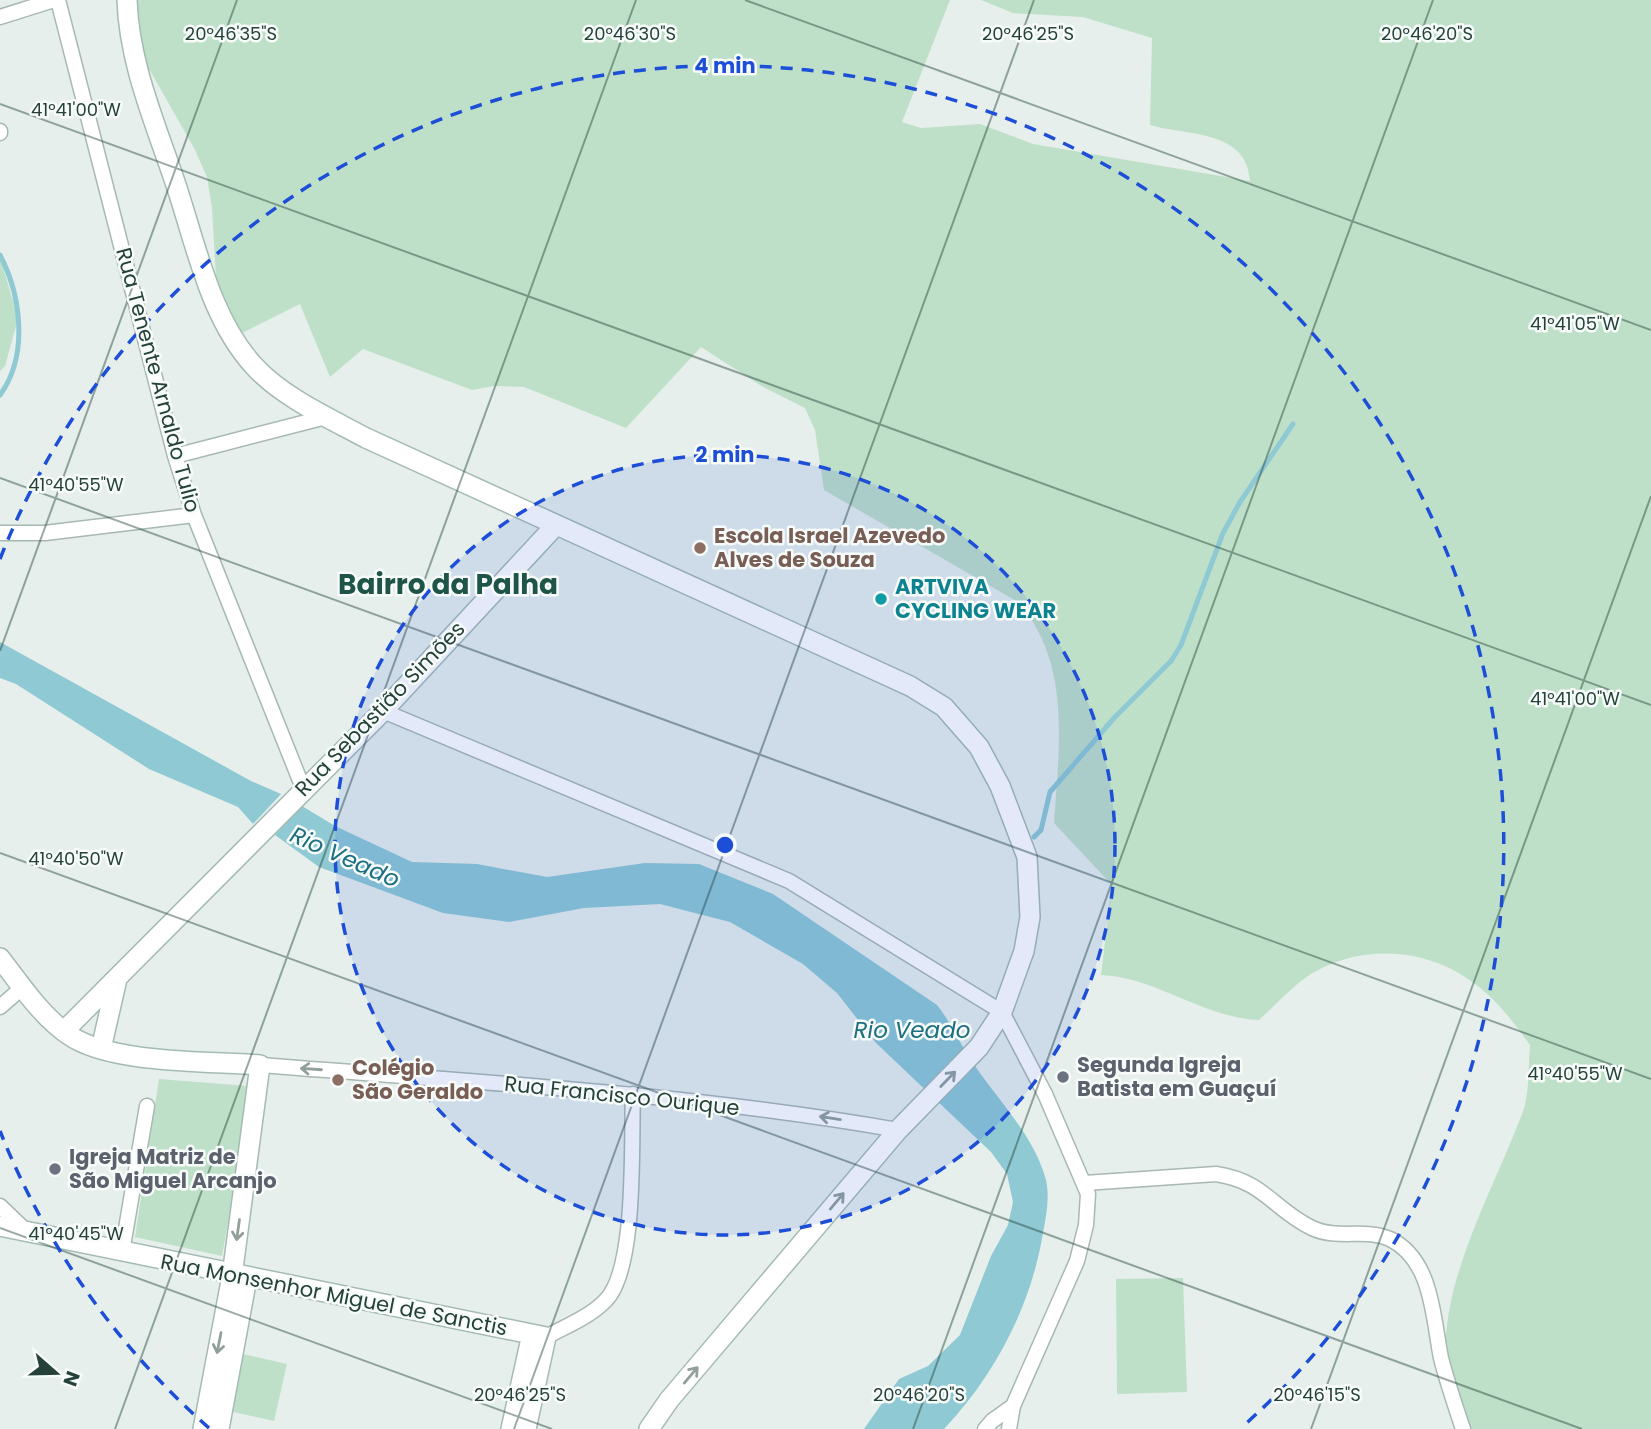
<svg xmlns="http://www.w3.org/2000/svg" width="1651" height="1429" font-family="Poppins,sans-serif">
<style>
.green{fill:#bfe0c8}
.water{fill:#8ec9d4}
.lines{fill:none;stroke-linecap:round;stroke-linejoin:round}
.stream{stroke:#8ec9d4;stroke-width:5}
.street-casing{stroke:#a8b8b2;stroke-width:17}
.secondary-casing{stroke:#a4bbb3;stroke-width:22}
.street{stroke:#fff;stroke-width:14}
.secondary{stroke:#fff;stroke-width:19}
.oneway{stroke:#92a09c}
.ticks{fill:none;stroke:#24423a;stroke-width:2;stroke-opacity:0.45}
.ring{fill:none;stroke:#1d4ed8;stroke-width:3.5;stroke-dasharray:12 9}
.education-dot{fill:#8d6e63;stroke:#f7fbf9;stroke-width:2.5}
.culture-dot{fill:#0f9aa8;stroke:#f7fbf9;stroke-width:2.5}
.worship-dot{fill:#6b7280;stroke:#f7fbf9;stroke-width:2.5}
.labels{text-anchor:middle;stroke-width:5;stroke-linejoin:round;paint-order:stroke}
.street-label{font-size:21px;fill:#24423a;stroke:#f7fbf9}
.education-label{font-size:21px;font-weight:bold;fill:#785e54;stroke:#f7fbf9;text-anchor:start}
.culture-label{font-size:21px;font-weight:bold;fill:#0d838f;stroke:#f7fbf9;text-anchor:start}
.worship-label{font-size:21px;font-weight:bold;fill:#5b616d;stroke:#f7fbf9;text-anchor:start}
.water-label{font-size:23px;font-style:italic;fill:#1c6f80;stroke:#f7fbf9}
.district-label{font-size:28px;font-weight:bold;fill:#1f5548;stroke:#f7fbf9}
.ticks-label{font-size:18px;text-anchor:middle;fill:#24423a;stroke:#f7fbf9;stroke-width:5;stroke-linejoin:round;paint-order:stroke}
.centre{fill:#1d4ed8;stroke:#f7fbf9;stroke-width:3.5}
.ring-label{font-size:21px;text-anchor:middle;font-weight:bold;fill:#1d4ed8;stroke:#f7fbf9;stroke-width:5;stroke-linejoin:round;paint-order:stroke}
</style>
<rect width="100%" height="100%" fill="#e6efeb"/>
<path class="green" d="M128 0H950L902 122 921 128 980 124 1033 144 1250 181C1247 129 1186 136 1150 125L1152 38 1083 17 1013 13 981 0H1651V1429H1468C1458 1400 1444 1368 1446 1336 1451 1262 1496 1183 1522 1114 1530 1094 1528 1066 1530 1045 1513 1021 1493 995 1468 979 1422 947 1359 945 1311 974 1292 986 1275 1006 1259 1020 1203 1018 1156 977 1101 975L1112 885 1054 823C1059 748 1072 663 1018 602L824 490 815 430 805 408 763 387 701 347 626 428 524 387 494 386 472 390 363 349 330 377 300 304 234 337 222 308 216 278 212 208 207 177 194 148 144 60Z
M0 256 18 319 5 366 0 371Z
M159 1079 248 1086 240 1154 222 1256 135 1237Z
M1183 1278 1187 1392 1117 1394 1116 1279Z
M243 1354 287 1364 274 1421 229 1411Z"/>
<path class="water" d="M0 642 251 781 281 794 253 824 238 807 149 769 16 684 0 678Z
M302 806 335 826 412 862 477 864 547 877 645 863 699 864 773 894 937 1005C950 1021 957 1038 968 1055 993 1096 1033 1132 1046 1180 1050 1198 1046 1216 1043 1233 1031 1306 995 1375 944 1429H864L899 1379 928 1366 960 1335 991 1256 1008 1225 1013 1202 1007 1174 991 1152 876 1043 837 993 803 964 730 922 660 904 584 908 509 922 443 913 319 867 275 835Z"/>
<g class="lines">
<path class="stream" d="M0 255C21 295 29 355 0 395
M1034 837 1041 830 1050 792 1114 718 1171 661 1181 645 1223 533 1240 502 1293 424"/>
<g class="street-casing">
<path id="street" d="M58 0 175 456 194 515 303 788
M0 17 54 0
M0 131V133
M175 456 326 417
M0 533H45L194 515
M383 711 789 881 1002 1012 1045 1094 1088 1194 1086 1225 1077 1261 1013 1406 1009 1429
M0 1007 23 987
M260 1065C473 1082 687 1093 898 1130
M1085 1183 1216 1174C1264 1181 1273 1209 1312 1228 1337 1240 1366 1228 1390 1239 1433 1260 1433 1319 1441 1358 1447 1382 1455 1405 1463 1429
M0 1206 25 1230
M122 1252 147 1106
M546 1337C566 1326 590 1317 606 1300 637 1268 631 1142 633 1094
M985 1429 992 1421 1013 1406"/>
</g>
<g class="secondary-casing">
<path id="secondary" d="M127 0C129 64 156 125 176 185 196 245 210 318 254 366 282 397 329 418 366 438L910 686 944 707 979 747 1000 786 1027 857 1030 917 1024 951 1002 1012 979 1047 898 1130 669 1400 649 1429
M0 958C20 984 42 1017 69 1035 110 1064 210 1061 260 1065L232 1276 203 1429
M64 1031 383 711 555 526
M101 1049 117 979
M0 1226 546 1337 526 1429
M219 1429 247 1278
M511 1429 532 1334"/>
</g>
<use href="#street" class="street"/>
<use href="#secondary" class="secondary"/>
</g>
<defs><path id="oneway-shaft" d="M-6 0H5M1.5-3L5.5 0L1.5 3" fill="none" stroke-width="1.6" stroke-linecap="round" stroke-linejoin="round" transform="scale(1.75)"/></defs>
<g class="oneway">
<use href="#oneway-shaft" transform="translate(311 1069) rotate(-176)"/>
<use href="#oneway-shaft" transform="translate(948 1079) rotate(-46)"/>
<use href="#oneway-shaft" transform="translate(830 1118) rotate(-171)"/>
<use href="#oneway-shaft" transform="translate(837 1201) rotate(-50)"/>
<use href="#oneway-shaft" transform="translate(238 1230) rotate(98)"/>
<use href="#oneway-shaft" transform="translate(219 1343) rotate(101)"/>
<use href="#oneway-shaft" transform="translate(691 1375) rotate(-50)"/>
</g>
<path class="ticks" d="M745 0 1651 330M0 104 1651 705M0 478 1651 1079M0 651 237 0M0 853 1582 1429M0 1228 552 1429M115 1429 636 0M514 1429 1034 0M913 1429 1433 0M1311 1429 1651 496"/>
<circle cx="725" cy="845" r="390" fill="#1d4ed8" fill-opacity=".12"/>
<g class="ring">
<circle cx="725" cy="845" r="390"/>
<path d="M209 1428A779 779 0 0 1 0 1131M0 559A779 779 0 1 1 1241 1428"/>
</g>
<g class="education-dot">
<circle cx="700" cy="548" r="7"/>
<circle cx="338" cy="1080" r="7"/>
</g>
<circle class="culture-dot" cx="881" cy="599" r="7"/>
<g class="worship-dot">
<circle cx="1063" cy="1077" r="7"/>
<circle cx="55" cy="1169" r="7"/>
</g>
<g class="labels">
<g class="street-label">
<text transform="translate(158 380) rotate(75)" y="7">Rua Tenente Arnaldo Tulio</text>
<text transform="translate(380 709) rotate(-46)" y="7">Rua Sebastião Simões</text>
<text transform="translate(622 1096) rotate(6)" y="7">Rua Francisco Ourique</text>
<text transform="translate(334 1295) rotate(11)" y="7">Rua Monsenhor Miguel de Sanctis</text>
</g>
<g class="education-label">
<text x="714" y="543">Escola Israel Azevedo<tspan x="714" dy="24">Alves de Souza</tspan></text>
<text x="352" y="1075">Colégio<tspan x="352" dy="24">São Geraldo</tspan></text>
</g>
<g class="culture-label">
<text x="895" y="594">ARTVIVA<tspan x="895" dy="24">CYCLING WEAR</tspan></text>
</g>
<g class="worship-label">
<text x="1077" y="1072">Segunda Igreja<tspan x="1077" dy="24">Batista em Guaçuí</tspan></text>
<text x="69" y="1164">Igreja Matriz de<tspan x="69" dy="24">São Miguel Arcanjo</tspan></text>
</g>
<g class="water-label">
<text transform="translate(345 857) rotate(24)" y="8">Rio Veado</text>
<text x="912" y="1038">Rio Veado</text>
</g>
<g class="district-label">
<text x="448" y="594">Bairro da Palha</text>
</g>
</g>
<g class="ticks-label">
<text x="231" y="40">20°46'35"S</text>
<text x="630" y="40">20°46'30"S</text>
<text x="1028" y="40">20°46'25"S</text>
<text x="1427" y="40">20°46'20"S</text>
<text x="76" y="116">41°41'00"W</text>
<text x="1575" y="330">41°41'05"W</text>
<text x="76" y="491">41°40'55"W</text>
<text x="1575" y="705">41°41'00"W</text>
<text x="76" y="865">41°40'50"W</text>
<text x="1575" y="1080">41°40'55"W</text>
<text x="76" y="1240">41°40'45"W</text>
<text x="520" y="1401">20°46'25"S</text>
<text x="919" y="1401">20°46'20"S</text>
<text x="1317" y="1401">20°46'15"S</text>
</g>
<circle cx="725" cy="845" r="10" class="centre"/>
<g class="ring-label">
<text x="725" y="73">4 min</text>
<text x="725" y="462">2 min</text>
</g>
<g transform="translate(56 1373) rotate(110)" stroke="#f7fbf9" stroke-width="5" paint-order="stroke">
<path d="M0-5L12 26L0 18L-12 26Z" fill="#24423a"/>
<text y="-10" font-size="19" font-weight="bold" text-anchor="middle" fill="#24423a">N</text>
</g>
</svg>
